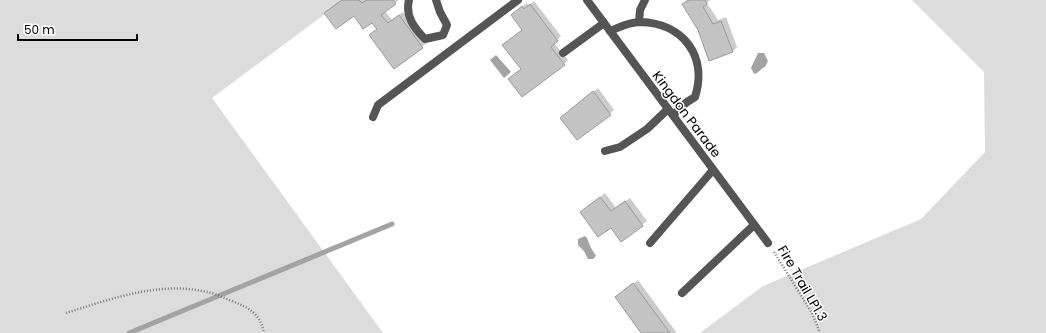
<svg xmlns="http://www.w3.org/2000/svg" width="1046" height="333" font-family="Poppins,sans-serif">
<style>
.green{fill:#dcdcdc}
.water{fill:#a3a3a3}
.shadow{fill:#0003}
.lines{fill:none;stroke-linecap:round;stroke-linejoin:round}
.stream{stroke:#a3a3a3;stroke-width:5}
.building{fill:#c4c4c4;stroke:#999}
.path{stroke:#777;stroke-width:2.5;stroke-dasharray:1 2;stroke-linecap:butt}
.service{stroke:#555;stroke-width:8}
.minor{stroke:#555;stroke-width:8}
.labels{text-anchor:middle;stroke-width:3;stroke-linejoin:round;paint-order:stroke}
.street-label{font-size:13px;fill:#000;stroke:#fff}
</style>
<rect width="100%" height="100%" fill="#fff"/>
<path class="green" d="M0 0H344L212 98 383 333H0Z
M912 0H1046V333H700L763 286 921 219 985 152 984 72Z"/>
<path class="water" d="M758 53H764L768 61 765 67C760 69 759 73 754 74L751 68Z
M496 55 511 72 504 78 490 60Z
M585 236 587 238 591 248 596 256 593 259H588L584 251 578 245V239Z"/>
<path class="shadow" d="M342 0H399L385 11 392 20 403 12 427 43 394 68 378 29 372 21 354 15 326 13Z
M687 0H710L707 3 718 20 726 17 737 47 733 51 699 30 683 4Z
M534 1 561 36 554 43 568 60 564 64 521 69 523 29 516 11 527 3 528 6Z
M598 88 614 110 577 139 566 114Z
M605 193 616 208 630 198 647 221 621 241 611 227 581 212Z
M638 280 676 332 675 333H643L616 297Z"/>
<g class="lines">
<path class="stream" d="M129 333 392 224"/>
</g>
<path class="building" d="M342 0H359L362 3 367 0H393L396 4 381 15 388 23 399 15 423 48 394 69 369 35 377 29 372 23 363 29 354 16 336 29 324 13Z
M689 0H705L707 4 703 7 713 24 721 21 733 52 709 61 698 30 682 4Z
M530 4 558 41 551 47 565 65 522 97 508 79 521 69 502 45 522 30 511 15 522 6 524 9Z
M593 91 611 115 577 140 560 118Z
M600 197 611 211 625 201 643 226 621 242 611 228 598 237 580 212Z
M633 283 670 333H641L615 297Z"/>
<g class="lines">
<path class="path" d="M774 252 812 313 820 333
M66 313C114 298 164 279 215 294 221 296 226 299 232 301 249 308 260 313 264 333"/>
<path class="service" d="M409 0C405 16 414 28 425 39L443 35 447 25 440 12 436 0
M639 22 640 10 645 0
M610 31C620 27 629 22 640 22 683 23 708 56 695 97L687 102 673 115
M563 53 604 23
M373 117 378 105 518 0
M605 151 620 147 647 129 668 109
M650 243 713 170
M682 293 754 225"/>
<path class="minor" d="M587 0 768 243"/>
</g>
<g class="labels">
<g class="street-label">
<text transform="translate(687 114) rotate(53)" y="5">Kingdon Parade</text>
<text transform="translate(803 283) rotate(60)" y="5">Fire Trail LP1.3</text>
</g>
</g>
<path d="M18 34v6h119v-6" fill="none" stroke="#000000" stroke-width="2"/>
<text x="24" y="34" font-size="12" fill="#000000" stroke="#ffffff" stroke-width="3" paint-order="stroke">50 m</text>
</svg>
